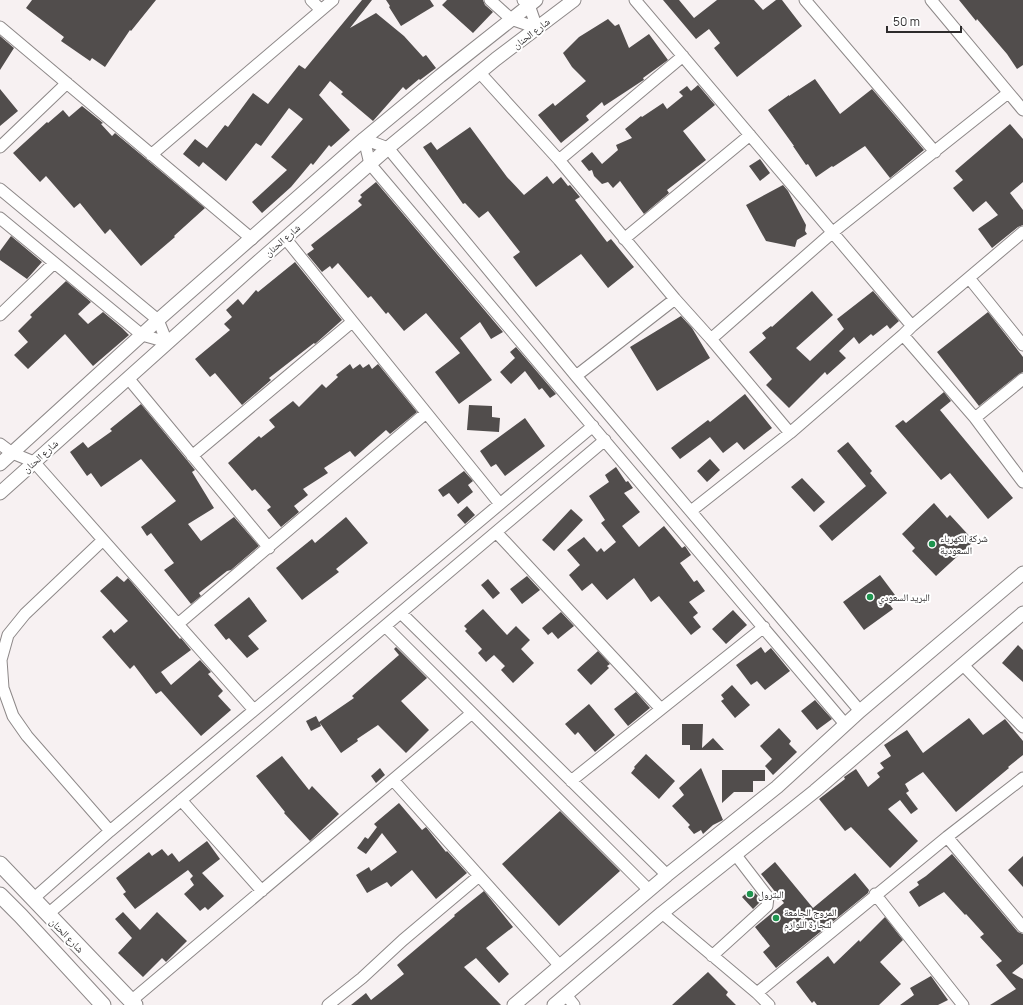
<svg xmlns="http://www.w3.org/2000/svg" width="1023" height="1005" font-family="Manrope,'Noto Naskh Arabic',sans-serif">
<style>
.building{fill:#514d4c}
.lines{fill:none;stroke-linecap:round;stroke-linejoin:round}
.minor-casing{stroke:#8d8888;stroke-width:13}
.tertiary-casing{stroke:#8d8888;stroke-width:15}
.secondary-casing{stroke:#8d8888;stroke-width:17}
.minor{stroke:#fff;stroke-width:11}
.tertiary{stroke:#fff;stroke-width:13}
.secondary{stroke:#fff;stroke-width:15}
.poi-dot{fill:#1f944f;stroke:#fff;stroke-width:1.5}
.labels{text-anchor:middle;stroke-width:4;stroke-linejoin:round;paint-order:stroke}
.street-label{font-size:10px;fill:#2d2b2c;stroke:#fff}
.poi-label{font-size:10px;fill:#2d2b2c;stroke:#fff;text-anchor:start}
</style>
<rect width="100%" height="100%" fill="#f7f1f2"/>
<path class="building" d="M32 0H156L131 31 130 30 105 67 92 58 90 61 61 41 64 37 26 8Z
M362 0H372L350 28 376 13 404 36 423 57 426 55 436 68 420 80 419 79 406 90 403 87 373 121 341 94 343 92 330 81 319 95 350 130 331 147 329 145 313 165 311 163 291 187 262 213 252 202 287 170 271 157 303 119 289 108 261 146 256 143 226 181 203 162 199 167 183 154 195 139 207 148 225 125 228 127 253 93 268 104 299 65 305 69Z
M386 0H430L434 6 401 26 389 7 390 6Z
M447 0H483L485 5 493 12 473 33 442 5Z
M663 0H679L694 18 717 0H754L763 10 776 0H782L802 26 737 77 714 48 720 43 709 29 696 39Z
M959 0H1023V65L1017 69 1007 54 977 19 976 21Z
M608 19 615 26 619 24 629 48 649 34 668 60 643 78 644 80 642 81 604 106 602 102 586 116 589 120 561 143 538 115 553 103 555 106 586 81 572 67 563 53 579 37Z
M0 36 14 48 0 70Z
M815 79 840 114 872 89 924 150 890 178 865 146 833 167 832 166 816 177 808 164 806 165 793 146H794L768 110 789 95V96Z
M698 85 715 105 683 131 706 160 667 190 669 193 644 214 620 181 613 188 608 182 602 184 594 176 592 170 589 171 581 161 592 152 602 164 618 150 616 145 632 138 625 129 641 116 642 117 663 103 667 109 683 96 679 92 687 86 691 91Z
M0 89 18 111 0 126Z
M82 106 103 123 101 124 112 136 115 133 205 208 174 236 175 237 141 266 110 229 105 234 80 203 74 208 46 176 40 182 13 153 47 122 48 123 63 110 69 117Z
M1010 124 1023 139V182L1010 193 1023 210V225L1018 227 992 248 978 229 998 215 986 201 973 212 953 188 963 180 955 171Z
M470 127 507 177 524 195 547 176 553 184 561 177 568 186 570 185 580 197 575 200 607 242 611 239 634 267 608 288 581 254 536 287 513 257 520 252 488 211 479 218 465 203 463 204 423 147 431 142 437 150Z
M760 159 770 173 760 181 749 166Z
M376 182 503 332 491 339 480 322 460 338 492 380 459 404 435 372 460 353 426 313 404 331 388 312 386 314 371 296 368 298 338 263 332 269 330 266 322 272 307 254 314 249 311 245 362 205 358 201 362 197 360 195Z
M783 185 788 191 806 225 805 231 807 234 797 240 795 247 766 241 746 205Z
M11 236 42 262 27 279 0 260V251Z
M295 262 342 320 315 344 314 343 269 378 271 380 242 405 215 373 210 377 195 359 230 330 224 324 232 317 226 310 238 299 243 305 256 290 258 292Z
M66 281 91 302 78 314 88 324 103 312 122 328 129 335 93 366 65 334 28 369 14 355 28 342 18 331 32 317 30 315Z
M812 291 833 315 796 348 810 361 844 329 837 319 873 291 899 321 890 329 887 325 873 336 871 334 859 344 854 337 839 351 846 358 827 375 825 372 789 408 766 385 772 379 749 352 766 338 762 333 771 326 772 327Z
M988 312 1023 357V372L1019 374 979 406 937 352Z
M681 316 692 328 710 358 657 391 630 347Z
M516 347 556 394 550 398 542 388 539 390 525 371 511 384 500 372 515 358 510 352Z
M350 364 353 369 360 364 363 368 369 364 372 369 378 364 417 412 390 434 386 430 355 457 350 451 324 468 328 473 303 489 308 495 294 506 299 512 281 527 267 510 271 507 255 489 252 491 228 463 259 436 261 438 275 427 269 420 293 401 299 407 322 384 326 388 338 377 336 375Z
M944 392 951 401 940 410 1013 498 988 519 950 473 941 480 895 426 903 420 906 423Z
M745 394 772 428 744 450 737 442 723 453 710 437 680 459 671 448 708 420 710 422Z
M141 404 195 470 192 472 214 508 188 524 201 541 234 517 259 546 231 570 227 571 199 593 201 596 191 604 164 570 174 563 151 533 147 536 141 527 176 501 141 459 101 487 91 473 87 476 70 452 83 442 88 448 112 431 110 429Z
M469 405 492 406V417L500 418 499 432 467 430Z
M525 418 545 446 505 476 496 464 491 467 480 451Z
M848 442 872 471 870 473 887 493 832 541 819 526 866 486 837 451Z
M710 459 720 470 707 482 697 471Z
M616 467 626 482 628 481 633 488 624 493 640 512 622 526 639 547 664 526 682 548 685 546 691 555 680 563 694 582 697 580 705 591 689 602 698 613 693 617 701 627 691 635 659 596 651 602 634 578 607 600 592 583 582 591 569 575 580 565 567 550 584 537 597 552 601 548 604 552 616 542 601 523 605 520 589 496 609 482 605 475Z
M464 471 473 481 468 485 473 492 458 504 449 493 443 497 438 490Z
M802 478 825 502 814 512 791 487Z
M934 503 947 518 950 515 974 541 936 576 912 551 915 548 902 534Z
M467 506 475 515 465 524 457 515Z
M571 509 583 520 554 551 542 540Z
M346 517 368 543 336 569 339 572 302 600 276 568 312 539 315 543Z
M880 575 898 599 890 605 893 609 864 630 843 602Z
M117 576 124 582 128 578 180 639 181 638 191 650 161 672 171 685 200 660 211 672 208 674 223 691 218 696 231 710 201 736 161 691 156 694 134 665 130 669 102 637 111 629 114 633 128 621 100 591Z
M527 576 540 590 522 604 510 589Z
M488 579 500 593 493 599 481 585Z
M249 597 267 621 248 636 259 649 247 658 229 638 226 640 214 625Z
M483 609 507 635 516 626 530 640 521 649 534 663 513 683 501 670 505 666 494 655 486 662 478 653 482 649 465 631 467 629 464 626Z
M733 610 747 625 726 644 712 629Z
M561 612 574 626 558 639 552 632 548 635 542 628Z
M1018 645 1023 650V682L1002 663Z
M396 647 427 678 401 701 429 730 406 753 378 725 357 739 358 741 341 753 320 723 321 726 311 731 306 721 316 716 319 722 354 698 352 696 399 655 394 649Z
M761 647 765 653 771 648 790 671 765 690 757 681 751 685 736 665Z
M598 651 610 664 607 666 609 668 591 685 577 670Z
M732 685 750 705 735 718 721 701 724 699 721 695Z
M636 692 650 708 628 726 614 709Z
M815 700 832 719 817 730 801 711Z
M589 704 615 735 595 752 578 732 575 735 565 724Z
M969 718 983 735 1005 719 1023 741V755L1008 767 1009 768 956 812 923 772 905 784 909 791 906 793 918 809 911 814 900 800 888 809 918 841 890 868 851 827 845 831 819 799 845 779 844 777 856 769 868 787 880 777 877 773 884 768 880 763 891 756 884 745 907 730 923 753Z
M682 724H703L702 748 713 738 724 750H690V745H682Z
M779 728 791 741 789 744 797 752 773 775 765 766 772 759 760 746Z
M646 754 675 781 659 799 631 773 635 768 634 767Z
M282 756 309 790 312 786 339 814 310 841 284 813 285 812 256 776Z
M380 768 385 775 376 783 371 776Z
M701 768 723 820 713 825 703 834 701 830 694 834 688 827 690 825 672 806 684 795 679 788Z
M722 770H765V781H753V792H734L722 803Z
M399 803 422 830 426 827 446 852 447 851 467 873 436 899 412 870 391 887 387 882 367 893 356 875 369 867 371 871 397 852 382 833 366 854 357 848 365 837 368 839 377 827 374 824Z
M560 811 620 871 559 926 502 864Z
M207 841 220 859 202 873 224 896 208 910 205 907 200 911 184 894 194 885 190 879 193 876 188 870 135 909 123 894 126 892 116 878 149 852 152 856 162 849 168 856 172 853 179 862Z
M952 854 1018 932 1023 934V964L1012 973 1023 979V1005H990L1016 989 996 965 1002 961 980 937 984 934 966 914 965 915 944 892 919 907 909 892 919 885 917 882 926 876Z
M1023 856V887L1008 870Z
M775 862 813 908 855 873 869 890 868 893 776 968 763 952 770 946 755 927 784 903 761 874Z
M751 889 761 899 760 902 753 909 742 897Z
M484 891 513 927 486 948 509 974 499 983 476 958 464 967 501 1005H351L366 993 371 1000 404 974 397 965 455 916 454 915Z
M123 912 140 930 157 912 187 941 166 962 162 958 143 977 118 953 132 938 115 919Z
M885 917 903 940 880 962 901 984 879 1005H817L814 1001 812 1003 796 982 828 956 834 964 859 940 860 942Z
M708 972 728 992 726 995 736 1005H672Z
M931 976 948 1000 938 1005H900L914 995 910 988Z"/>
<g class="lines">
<g class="minor-casing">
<path id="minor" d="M311 0 321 10
M490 0 511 19 537 28
M523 0 529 5 537 28
M635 0 912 326
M805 0 935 152
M931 0 1023 110
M0 27 252 239
M480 73 559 160 675 299 711 339 790 433
M364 139 388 148 576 376 860 711
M364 139 370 164 845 724
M0 147 67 83
M151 155 333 0
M559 160 683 56
M0 189 158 320 167 342
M0 218 142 335 167 342
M285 238 500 504
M624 239 750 135
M969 278 1023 345
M0 315 54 263
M903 335 975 418 1023 482
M711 339 833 232 1008 93
M576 376 675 299
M128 378 269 548
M975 418 1023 379
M0 444 12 453 34 462 254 710
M192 456 352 322
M691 511 790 433 903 335 912 326 1023 232
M496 532 661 709
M103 540 25 614 8 635 1 660 3 688 13 716 27 736 110 831
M401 613 667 875
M178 624 426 413
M385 626 649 890
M963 665 1023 727
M393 780 560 966
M571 781 764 627
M181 800 262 891
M947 837 1023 927
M875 894 963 1005
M33 899 110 831 593 426
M662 913 757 993 947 837 1023 778
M48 914 385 626 605 440
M712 956 767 906 768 897 735 854
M757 993 769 1005
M566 995 574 1005
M131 1001 472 713
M328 1005 362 978 403 940 479 876"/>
</g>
<g class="tertiary-casing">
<path id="tertiary" d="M0 464 158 320 364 139 440 76 536 0
M0 493 251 268 388 148 496 59 574 0
M514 1005 667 875 777 787 860 711 1023 573
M554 1005 662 913 815 791 1023 613"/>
</g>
<g class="secondary-casing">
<path id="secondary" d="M0 864 135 1005
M0 895 21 916 103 1005"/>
</g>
<use href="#minor" class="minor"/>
<use href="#tertiary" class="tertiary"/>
<use href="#secondary" class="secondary"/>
</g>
<g class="poi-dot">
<circle cx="932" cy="544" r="4"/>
<circle cx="870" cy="597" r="4"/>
<circle cx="750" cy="894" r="4"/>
<circle cx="776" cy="918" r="4"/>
</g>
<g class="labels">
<g class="street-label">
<text transform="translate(531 33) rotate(-37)" y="4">شارع الحنان</text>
<text transform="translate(282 240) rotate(-41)" y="4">شارع الحنان</text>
<text transform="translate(40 456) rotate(-42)" y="4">شارع الحنان</text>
<text transform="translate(67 935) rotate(46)" y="4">شارع الحنان</text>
</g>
<g class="poi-label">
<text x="940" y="542">شركة الكهرباء<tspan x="940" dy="12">السعودية</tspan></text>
<text x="878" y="601">البريد السعودي</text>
<text x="758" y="898">البترول</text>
<text x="784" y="916">المروج الجامعة<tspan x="784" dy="12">لتجارة اللوازم</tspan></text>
</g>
</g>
<path d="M887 26v6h74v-6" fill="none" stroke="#2d2b2c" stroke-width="2"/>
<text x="893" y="26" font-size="12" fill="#2d2b2c" stroke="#ffffff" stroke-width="3" paint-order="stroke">50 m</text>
</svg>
